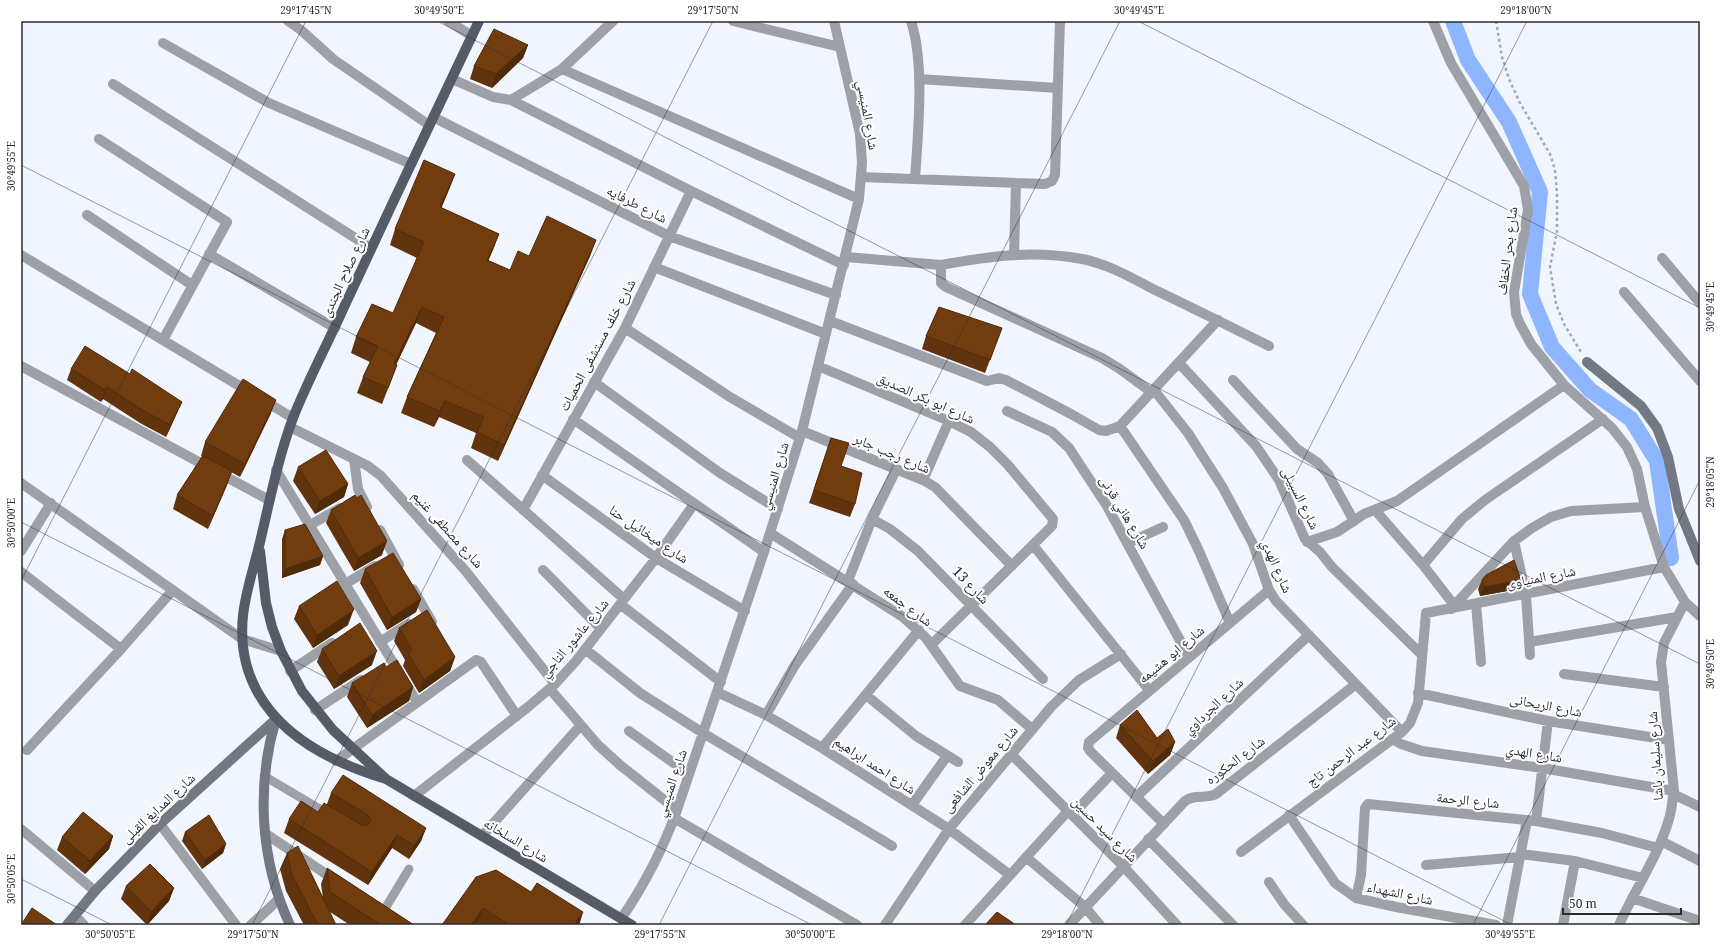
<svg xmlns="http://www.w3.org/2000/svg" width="1721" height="946" font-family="'Noto Serif','Noto Naskh Arabic',serif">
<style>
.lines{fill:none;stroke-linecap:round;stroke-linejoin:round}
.canal{stroke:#8eb5ff;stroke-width:16}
.path{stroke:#a4a8b0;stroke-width:2.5;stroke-dasharray:3 3;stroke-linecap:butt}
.lane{stroke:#9da0a7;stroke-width:9}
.street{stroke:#9da0a7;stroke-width:10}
.secondary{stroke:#737882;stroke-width:10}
.primary{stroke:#565c67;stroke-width:10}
.wall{fill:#61340d}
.shaded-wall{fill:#4f2b0a}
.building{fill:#713d0f;stroke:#4f2b0a}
.ticks{fill:none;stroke:#282b31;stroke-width:1;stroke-opacity:0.45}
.labels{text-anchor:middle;stroke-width:4;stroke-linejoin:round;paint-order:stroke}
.street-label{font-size:14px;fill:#282b31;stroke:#fff}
.neatline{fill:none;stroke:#282b31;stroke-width:1.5}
.ticks-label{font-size:10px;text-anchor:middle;fill:#282b31}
</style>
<rect width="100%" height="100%" fill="#f0f5fe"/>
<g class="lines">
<path class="canal" d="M1453 21 1468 60 1509 122 1540 192 1530 294 1552 347 1590 390 1631 419 1657 461 1671 558"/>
<path class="path" d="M1496 21 1502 57 1509 79 1520 103 1550 154 1555 170 1557 193V231L1550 267 1556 304 1564 324 1581 352"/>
<path class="lane" d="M264 776 330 815
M383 912 409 869"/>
<path class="street" d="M288 21 301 30 333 59 429 125
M448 21 472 36
M733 21 840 47
M911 21C925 64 918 133 915 179
M1433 21 1451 63 1524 186 1528 210 1514 292 1516 314 1520 324 1531 344 1564 385 1612 428 1627 447 1637 469 1645 507 1664 567 1685 602 1700 616
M163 43 269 103 411 164
M562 69 859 199
M452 79 493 97 511 100 562 69 613 21
M919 79 1058 88
M113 84 371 248
M511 100 691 191 844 265
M433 117 669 236 836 295
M99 139 227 222 163 340
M861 177 1045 184 1052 181 1055 175 1060 21
M87 215 192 285
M209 254 335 328
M21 255 293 418
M1014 255 1016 183
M846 257 941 265V283L946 287 1102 358 1120 369 1151 392
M1662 258 1700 303
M941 265C991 256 1032 250 1082 259 1108 264 1132 278 1155 290 1193 308 1231 327 1269 346
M654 267 826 334
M1624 292 1700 381
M830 321 987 381 999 378 1006 380 1071 414 1099 430 1106 431 1120 426 1184 520 1199 551 1230 623
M625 328 730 397 800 438
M1179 363 1256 446 1279 480 1305 539 1320 552 1332 567 1421 654
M21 366 269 500
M818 366 949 421 971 432 990 447 1008 465 1053 519 1052 526 932 644
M1233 380 1297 449 1318 463 1328 474 1354 521
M594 382 720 473 778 509
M1154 390 1188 433 1223 488 1253 544 1269 590 1276 601 1402 732
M1007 411 1052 432 1069 448 1107 506 1189 657
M573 419 764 552
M1120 426 1218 320
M290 427 368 466 381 476 464 569 555 684
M802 431 923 480 935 487 1012 566
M354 459 358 489 367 507
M467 460 624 599
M276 470 417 702
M542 475 656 558 745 611
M923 480 949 421
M21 483 242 639 281 651
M523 510 625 328 691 191
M1375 510 1423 565 1454 605
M872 519 890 529 918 551 1043 679
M310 525 340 508
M380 530 399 565
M770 533 903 617 926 638 960 686 998 700 1032 729
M1514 541 1526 595 1530 655
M1307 542 1337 532 1364 514 1397 501 1564 385
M1128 543 1163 527
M1033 545 1149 690
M21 551 51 503
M1423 565 1462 519 1485 500 1603 419
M543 570 601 629
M21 572 121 649
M848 581 872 519 896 470
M345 584 375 566
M413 589 432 622
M620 604 721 682
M1476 604 1481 662
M1451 609 1514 541 1532 528 1551 517 1571 511 1645 507
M380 642 408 624
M1529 642 1677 617
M585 649 640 693 703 733 892 846
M290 671 332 643
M1564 674 1664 687
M550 689 598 745 620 765 677 810
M717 692 766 715 822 748 949 829 1010 875
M1418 693 1548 721 1669 740
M866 695 916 736 958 762
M315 710 361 680
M766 715 795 665 853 584
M629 731 689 774
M1392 739 1401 744 1422 751 1542 768 1674 791
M822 748 919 630
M27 750 121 649 173 590
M1011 754 1124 867 1177 925
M336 761 476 660 481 662 517 716
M1673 794 1700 807
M414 796 528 707 555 684 576 661 656 558 694 504
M1136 797 1309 635
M912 805 947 756
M1072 815 1112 773
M1289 815 1335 883 1356 898 1396 907 1496 925
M674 818 857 925
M1536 821 1548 721
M160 824 236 925
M1164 824 1090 751 1088 748 1089 742 1269 590
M21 829 95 891
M266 834 335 880
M482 836 580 726
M1148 839 1233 925
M1661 841 1700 861
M1241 852 1402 732 1410 723 1418 703 1426 613 1664 567
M1521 854 1575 861 1643 878
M1026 857 1085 907 1100 925
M1426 865 1520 857
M1269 882 1284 904 1303 925
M1356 898 1361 875 1365 808 1368 804 1536 821 1602 833 1658 848
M1632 898 1700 921
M75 916 84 925
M621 919C645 884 663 849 677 810L764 552 802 431 859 199 862 163 860 134 834 21
M251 925 279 899
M885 925 949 829 1051 707 1079 680 1121 654
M965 925 1068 811
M1069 925 1185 801C1194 794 1206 799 1216 794L1356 684
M1507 925 1527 820
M1563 925 1575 861
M1619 925C1635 889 1658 857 1669 819 1672 810 1672 800 1674 791L1661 662 1664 643 1685 602"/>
<path class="secondary" d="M1587 362 1641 406 1657 428 1668 457 1679 509 1700 561
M276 719C256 786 260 861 290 925
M67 925 95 891 160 824 276 719"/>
<path class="primary" d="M260 551 266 603 272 627 281 651 302 691 333 730 386 779 632 925
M386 779C326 761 263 729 246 663 235 618 250 584 260 542 270 500 278 458 293 418 308 380 328 343 345 305 389 210 434 116 479 21"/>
</g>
<path class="wall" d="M528 45 523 58 492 88 470 79 474 66Z
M455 174 441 208 499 234 488 261 510 270 529 256 596 240 590 256 498 461 471 448 476 433 439 417 434 427 401 413 407 397 436 333 416 323 396 364 391 381 382 404 357 393 363 377 370 362 351 353 356 337 393 313 417 258 390 245 395 229Z
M1002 328 985 373 922 349 926 336Z
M71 369 130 374 182 402 177 413 166 437 140 423 103 399 101 402 67 380Z
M271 413 240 477 231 472 227 485 208 529 173 509 177 495 202 456H201L205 442Z
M831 438 855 504 850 517 809 503Z
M298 467 348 484 344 497 315 514 293 481Z
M331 510 382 555 354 571 326 523Z
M285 530 323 556 320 565 282 578V539Z
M365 569 421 599 416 612 387 630 360 583Z
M1482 580H1521L1518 589 1480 596 1478 589Z
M299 606 348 625 313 648 294 619Z
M399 628 455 657 450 671 419 693 403 666 405 660 394 641Z
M322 649 372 665 334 689 317 662Z
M386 667 413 687 409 701 367 728 347 697 352 683Z
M1120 725 1157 738 1175 742 1170 755 1148 774 1116 738Z
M331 793 426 828 421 841 409 859 392 848 368 885 284 833 289 819 318 812 327 804Z
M185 832 226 844 223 853 202 869 182 841Z
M113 836 109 849 85 874 57 850 62 837Z
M287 853 323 898 321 884 327 868 414 925H350L330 912 336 925H304L286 891 280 869Z
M476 877 531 892 583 912 579 925H477Z
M126 886 174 888 169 901 147 925 121 899Z"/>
<path class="shaded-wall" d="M528 45 523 58 492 88 496 74Z
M455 174 449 190 435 223 440 207Z
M499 234 493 250 481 277 487 260Z
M596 240 590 256 498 461 504 445Z
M422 307 416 323 389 380 394 364Z
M107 387 103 399 101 402 105 390Z
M276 400 271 413 240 477 245 464Z
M445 401 439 417 434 427 440 411Z
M182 402 177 413 166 437 170 425Z
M232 471 227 485 208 529 213 516Z
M348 484 344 497 315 514 320 501Z
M387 541 382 555 354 571 358 558Z
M323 556 320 565 282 578 285 569Z
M1521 580 1518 589 1480 596 1484 587Z
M421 599 416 612 387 630 392 617Z
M354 609 348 625 313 648 317 635Z
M377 651 372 665 334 689 339 676Z
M455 657 450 671 419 693 424 680Z
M413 687 409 701 367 728 372 715Z
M1175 742 1170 755 1148 774 1153 761Z
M426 828 421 841 409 859 414 846Z
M397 835 392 848 368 885 372 872Z
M113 836 109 849 85 874 90 861Z
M226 844 223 853 202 869 205 860Z
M174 888 169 901 147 925 151 912Z
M483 908 476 925H471Z
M583 912 579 925H574Z"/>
<path class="building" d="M494 29 528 45 496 74 474 66Z
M424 160 455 174 440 207 499 234 487 260 510 270 518 251 529 256 547 216 596 240 504 445 477 432 484 417 445 401 440 411 407 397 444 317 422 307 394 364 397 365 388 388 363 377 378 346 356 337 372 304 393 313 424 242 395 229Z
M939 307 1002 328 990 360 926 336Z
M85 346 130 374 132 369 182 402 170 425 144 411 107 387 105 390 71 369Z
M243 379 276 400 245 464 205 442Z
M831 438 849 443 841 466 862 473 855 504 814 490Z
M326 450 348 484 320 501 298 467Z
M203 456 232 471 213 516 177 495Z
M355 495 357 498 361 495 387 541 358 558 331 510Z
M305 524 323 556 285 569V530Z
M393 553 421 599 392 617 365 569Z
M1514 560 1521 580 1484 587 1482 580 1486 575Z
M337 581 354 609 353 611 317 635 299 606Z
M427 610 455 657 424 680 408 653 412 650 399 628Z
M360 623 377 651 339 676 322 649Z
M397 660 413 687 372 715 352 683 384 663 386 667Z
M1137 710 1157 738 1168 729 1175 742 1153 761 1120 725Z
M343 775 426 828 414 846 397 835 372 872 289 819 301 801 318 812 324 803 362 825H368L371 819 368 815 331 793Z
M83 812 113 836 90 861 62 837Z
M209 815 226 844 205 860 185 832Z
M298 846 336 925H318L292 875 287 853Z
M150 864 174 888 151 912 126 886Z
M327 868 414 925H381L330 892Z
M496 870 531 892 537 883 583 912 574 925H508V924L483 908 471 925H442L476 877Z
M32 908 57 925H21Z
M997 912 1016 925H985Z"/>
<path class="ticks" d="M437 21 1700 664M1138 21 1700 308M21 165 1512 925M21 522 812 925M21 581 306 21M21 879 112 925M252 925 713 21M659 925 1120 21M1066 925 1527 21M1473 925 1700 480"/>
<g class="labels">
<g class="street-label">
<text transform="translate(868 115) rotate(80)" y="5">شارع المنيسي</text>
<text transform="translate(637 204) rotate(27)" y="5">شارع طرفايه</text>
<text transform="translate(1507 251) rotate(-83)" y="5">شارع بحر الخفاف</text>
<text transform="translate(345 272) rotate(-65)" y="5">شارع صلاح الجندى</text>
<text transform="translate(597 345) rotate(-62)" y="5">شارع خلف مستشفى الحميات</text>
<text transform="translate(926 398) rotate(24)" y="5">شارع ابو بكر الصديق</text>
<text transform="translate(892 453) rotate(23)" y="5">شارع رجب جابر</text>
<text transform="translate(774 476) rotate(-73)" y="5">شارع المنيسي</text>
<text transform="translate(1301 498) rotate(64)" y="5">شارع السبيلى</text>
<text transform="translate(1125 512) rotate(59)" y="5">شارع هاني قرنى</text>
<text transform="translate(448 529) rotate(48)" y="5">شارع مصطفى غنيم</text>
<text transform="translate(649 534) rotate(34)" y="5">شارع ميخائيل حنا</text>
<text transform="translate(1277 566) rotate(66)" y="5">شارع الهدي</text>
<text transform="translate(1541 577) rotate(-11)" y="5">شارع المنياوى</text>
<text transform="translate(971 585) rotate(46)" y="5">شارع 13</text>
<text transform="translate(908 606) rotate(37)" y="5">شارع جمعه</text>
<text transform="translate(574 638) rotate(-50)" y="5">شارع عاشور الناجي</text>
<text transform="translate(1171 654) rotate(-40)" y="5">شارع ابو هشيمه</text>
<text transform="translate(1546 705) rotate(11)" y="5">شارع الريحانى</text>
<text transform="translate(1213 706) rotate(-43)" y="5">شارع الجرداوي</text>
<text transform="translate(1351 751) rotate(-37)" y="5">شارع عبد الرحمن تاج</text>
<text transform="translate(1534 753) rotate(9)" y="5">شارع الهدي</text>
<text transform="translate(1655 756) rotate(-94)" y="5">شارع سليمان باشا</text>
<text transform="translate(1235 760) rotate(-37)" y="5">شارع الحكوره</text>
<text transform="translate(875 765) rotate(33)" y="5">شارع احمد ابراهيم</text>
<text transform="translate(980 769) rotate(-50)" y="5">شارع معوض الشافعى</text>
<text transform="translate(671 783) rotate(-71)" y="5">شارع المنيسي</text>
<text transform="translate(1468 800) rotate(6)" y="5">شارع الرحمة</text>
<text transform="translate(158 808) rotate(-43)" y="5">شارع المدابغ القبلى</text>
<text transform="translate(1105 829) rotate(45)" y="5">شارع سيد حسين</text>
<text transform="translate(516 840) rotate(31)" y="5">شارع السلخانه</text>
<text transform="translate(1400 893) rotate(12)" y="5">شارع الشهداء</text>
</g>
</g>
<rect width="1721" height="946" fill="none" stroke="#ffffff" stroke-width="44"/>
<path d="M1563 908v6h118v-6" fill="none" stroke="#282b31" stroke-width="2"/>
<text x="1569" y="908" font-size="12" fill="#282b31" stroke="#ffffff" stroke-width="3" paint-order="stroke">50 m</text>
<rect x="22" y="22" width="1677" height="902" class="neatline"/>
<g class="ticks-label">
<text x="306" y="14">29°17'45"N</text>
<text x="439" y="14">30°49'50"E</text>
<text x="713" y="14">29°17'50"N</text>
<text x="1139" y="14">30°49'45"E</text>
<text x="1526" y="14">29°18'00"N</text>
<text transform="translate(11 166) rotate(-90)" y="4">30°49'55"E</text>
<text transform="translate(1710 307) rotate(-90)" y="4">30°49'45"E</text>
<text transform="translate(1710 482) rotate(-90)" y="4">29°18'05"N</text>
<text transform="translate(11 523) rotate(-90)" y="4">30°50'00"E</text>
<text transform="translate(1710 664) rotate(-90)" y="4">30°49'50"E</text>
<text transform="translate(11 879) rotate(-90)" y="4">30°50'05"E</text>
<text x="110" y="938">30°50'05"E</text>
<text x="253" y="938">29°17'50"N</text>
<text x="660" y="938">29°17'55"N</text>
<text x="810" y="938">30°50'00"E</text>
<text x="1067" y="938">29°18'00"N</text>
<text x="1510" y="938">30°49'55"E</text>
</g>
</svg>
